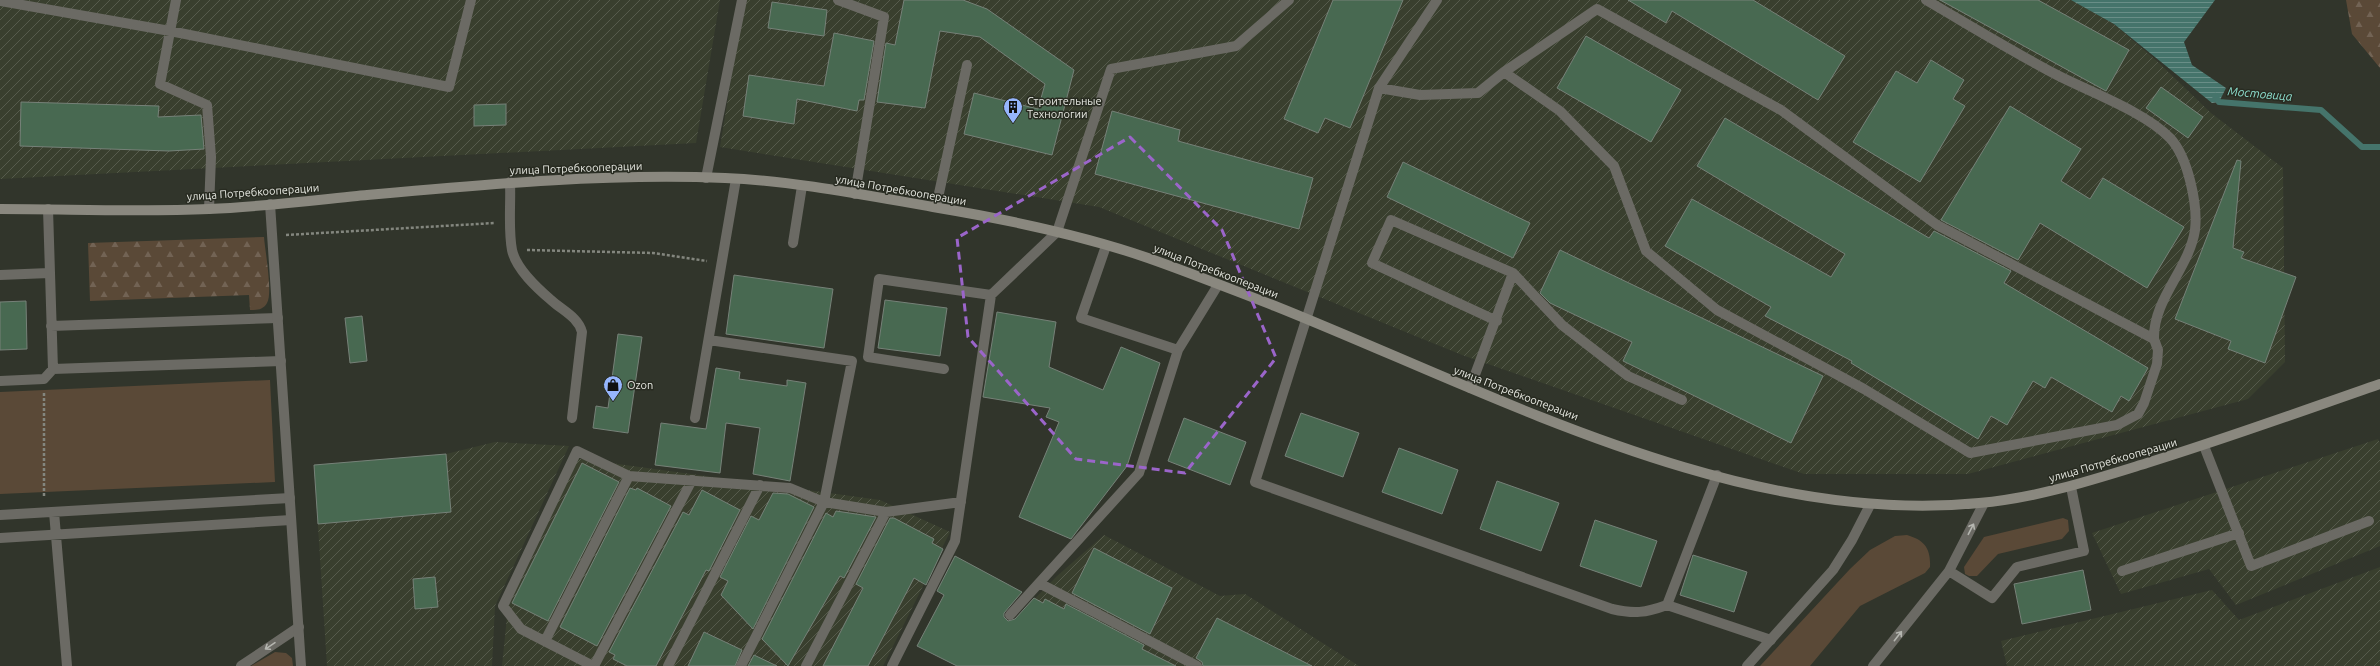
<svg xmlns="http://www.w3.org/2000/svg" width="2380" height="666" font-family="Ubuntu,sans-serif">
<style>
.industrial{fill:url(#industrial-furrows)}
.green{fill:#5a4937}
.forest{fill:url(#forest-firs)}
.water{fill:url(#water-rules)}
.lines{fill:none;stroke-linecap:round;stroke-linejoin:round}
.stream{stroke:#45746b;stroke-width:6}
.building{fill:#486951;stroke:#768178}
.path{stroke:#83867e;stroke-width:2.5;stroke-dasharray:3 2;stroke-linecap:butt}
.lane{stroke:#6b6a64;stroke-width:10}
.street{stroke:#6b6a64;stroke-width:10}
.secondary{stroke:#8a887f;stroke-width:10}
.oneway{stroke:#b5b6b0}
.marked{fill:none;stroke:#9b65ca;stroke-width:3;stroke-dasharray:8 5;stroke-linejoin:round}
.labels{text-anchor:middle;stroke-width:3;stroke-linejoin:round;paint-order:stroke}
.poi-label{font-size:11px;fill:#e7e9e2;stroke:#282b21;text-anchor:start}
.street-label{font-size:11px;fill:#e7e9e2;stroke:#282b21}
.water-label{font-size:12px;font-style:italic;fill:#8ddfcf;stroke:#282b21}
</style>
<defs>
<pattern id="industrial-furrows" width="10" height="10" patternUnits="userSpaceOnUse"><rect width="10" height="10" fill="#393f2e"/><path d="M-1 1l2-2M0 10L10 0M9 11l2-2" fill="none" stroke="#565b4c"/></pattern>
<pattern id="forest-firs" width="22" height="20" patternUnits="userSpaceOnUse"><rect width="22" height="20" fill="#5a4937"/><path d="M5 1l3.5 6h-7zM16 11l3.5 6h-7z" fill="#726354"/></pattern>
<pattern id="water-rules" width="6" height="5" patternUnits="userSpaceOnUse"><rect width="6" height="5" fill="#45746b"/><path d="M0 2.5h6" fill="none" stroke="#698e87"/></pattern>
</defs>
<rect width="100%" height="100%" fill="#31352b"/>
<path class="industrial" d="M0 0H720L696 143 0 179Z
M744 0H2072L2114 24 2158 62 2211 113 2283 168 2285 362 2248 399 1968 474H1804L1462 355 1099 207 720 147Z
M2378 439 2380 443V546L2236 605 2209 569 2121 594 2092 533Z
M495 442 569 446 495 606 492 666H327L314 465 446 454Z
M574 458 880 500 950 532 883 666H502L508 606Z
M1104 535 1220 596 1245 594 1359 666H1065L1005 629 1057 576Z
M2380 567V666H2007L2001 641 2212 590 2239 620Z"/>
<path class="green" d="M270 380 275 482 0 494V392Z
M2063 518 2068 520 2069 531 2062 539 1998 554 1977 576H1969L1965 574 1964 567 1984 537Z
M1907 535C1924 540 1931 548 1930 567L1925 573 1860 606 1810 666H1760L1850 569 1870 550 1895 536Z
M275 652 286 653 292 658 293 666H251Z"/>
<path class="forest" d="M2346 0H2380V68L2352 34Z
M264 237C265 251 273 293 267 303 263 310 257 310 250 310L249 295 90 301 88 243Z"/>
<path class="water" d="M2071 0H2215L2184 42 2192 65 2226 88 2219 102 2212 103 2114 24Z"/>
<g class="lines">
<path class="stream" d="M2215 96 2219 102 2321 110 2362 147H2380"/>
</g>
<path class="building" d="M904 0H963L987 9 1074 70 1052 155 964 134 974 93 1038 109 1045 84 980 37 940 31 925 108 877 102 886 43 895 45Z
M1333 0H1403L1350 128 1325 118 1318 133 1284 119Z
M1628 0H1753L1845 56 1818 100 1672 11 1666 23Z
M1940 0H2038L2129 50 2106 91Z
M772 2 827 10 824 36 768 28Z
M834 33 874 41 864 100H859L857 111 797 99 794 124 743 116 749 75 824 86Z
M1586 36 1681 90 1651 142 1557 88Z
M1931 60 1964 80 1953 99 1965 106 1920 182 1853 142 1896 71 1917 83Z
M2161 87 2203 117 2188 138 2146 108Z
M21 102 159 106 158 117 201 115 204 149 169 151 20 146Z
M506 104V125L474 126V105Z
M2010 106 2081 149 2061 181 2090 199 2103 178 2184 227 2147 288 2040 223 2018 260 1941 220Z
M1112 111 1180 130 1178 141 1313 178 1299 229 1095 174Z
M1725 118 1929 238 1934 231 2011 271 2004 283 2148 368 2129 401 2121 396 2112 412 2051 377 2045 388 2033 381 2007 425 1991 416 1978 439 1851 363 1852 361 1765 316 1771 307 1665 246 1692 199 1831 277 1845 254 1697 166Z
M2237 160 2241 161 2233 248 2244 252 2241 258 2296 277 2265 363 2228 349 2231 341 2175 319Z
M1403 162 1530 223 1513 258 1387 197Z
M1560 250 1823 376 1791 443 1623 361 1632 342 1550 303 1540 293Z
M734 275 833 289 824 348 726 334Z
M885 300 947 308 940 356 878 348Z
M26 301 27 349 0 350V302Z
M997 312 1056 322 1049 367 1103 390 1121 347 1160 363 1127 466 1071 539 1019 517 1059 422 1046 417 1050 408 983 397Z
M362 316 367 361 350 363 345 318Z
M618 334 642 337 628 433 593 428 596 406 608 408Z
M716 368 740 372 739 379 787 386V380L806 383 790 481 753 474 760 428 726 423 720 473 655 465 661 423 706 429Z
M1301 413 1359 433 1343 477 1285 456Z
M1184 418 1246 442 1230 485 1168 461Z
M1399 448 1458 470 1442 514 1382 492Z
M446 454 451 512 318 524 314 465Z
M582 463 619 482 548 621 512 603Z
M1497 481 1559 503 1541 551 1480 529Z
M630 488 636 490 637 488 671 506 597 646 560 627Z
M702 490 740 510 709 571 706 570 656 666H627L613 659 615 655 609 652 683 512 689 515Z
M773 493 788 494 814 507 753 629 721 595 728 581 720 577 751 516 759 520Z
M836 511 876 517 844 578 840 576 788 666 762 639 826 513 833 517Z
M890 518H894L934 539 932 543 943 549 926 585 914 578 868 666H823L863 588 856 584Z
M1595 520 1657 541 1641 587 1580 566Z
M1094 548 1172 588 1150 634 1072 593Z
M1693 555 1747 572 1734 612 1680 595Z
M955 556 1022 592 1004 613V617L1008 621 1015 619 1034 598 1043 603 1045 599 1064 609 1066 604 1144 645 1142 649 1176 666H957L917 646 944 595 937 591Z
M2083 570 2091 610 2022 624 2014 584Z
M435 577 438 607 415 609 413 579Z
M1217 618 1312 666H1203L1202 662 1196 658Z
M704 632 742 650 735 666H688Z
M754 655 777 666H748Z"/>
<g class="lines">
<path class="path" d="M286 235 495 223
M527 250 653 253 707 261
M44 393V498"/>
<path class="lane" d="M176 0 160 84 207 105 211 157 209 209
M838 0 884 17 855 194
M1437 0 1379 88 1255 482 1612 609C1634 614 1645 613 1667 605L1771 640
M1926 0C1969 25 2013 52 2057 75 2090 92 2145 112 2170 138 2188 157 2198 205 2195 230 2189 269 2153 299 2154 339
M0 1 170 31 449 87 471 0
M1379 88 1420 95 1478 93 1504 72 1597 9 1781 110 1937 225 2154 339 2158 350 2157 364 2144 403 2138 414 2117 425 1970 453 1864 389 1717 310 1646 251 1614 166 1560 111 1504 72
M706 178 742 0
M510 182C511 204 508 229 512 250 516 269 537 288 551 300 563 311 578 317 582 332L572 418
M936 207 967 65
M793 243 802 186
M1106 246 1081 318 1178 350
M0 275 49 273
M1497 321 1372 263 1391 220 1513 273 1562 325 1628 376 1682 400
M51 326 278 318
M709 340 852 361 824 502 741 666
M53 369 281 361
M944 369 868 357 879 279 991 295 1057 232 1111 69 1236 46 1289 0
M0 381 44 379 53 369 48 209
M1470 388 1513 273
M695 418 736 179
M2204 446 2251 566 2369 521
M54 512 67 666
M0 515 290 498
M0 538 291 520
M1949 571 1992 598 2017 567 2084 551 2071 487
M2122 571 2239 533
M1039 583 1197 666
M1667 605 1717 475
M1010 615 1139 473 1178 350 1218 285
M545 641 629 476
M241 666 299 627
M593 666 521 629 503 606 577 451 629 476 790 488 824 502 886 512 961 502
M594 666 692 480
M668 666 760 485
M806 666 886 512
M892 666 955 541 991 295
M1873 666 1949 571 1984 503"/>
<path class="street" d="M270 204 301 666
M1747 666 1833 570 1852 540 1870 505"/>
<path class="secondary" d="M0 209C70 209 140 212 209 209 259 207 308 201 357 196 479 185 602 173 725 178 795 181 864 195 933 207 1005 219 1079 234 1148 258 1191 273 1233 290 1275 306 1493 393 1739 527 1979 503 2037 498 2092 480 2147 463 2225 439 2302 411 2380 384"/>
</g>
<defs><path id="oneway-shaft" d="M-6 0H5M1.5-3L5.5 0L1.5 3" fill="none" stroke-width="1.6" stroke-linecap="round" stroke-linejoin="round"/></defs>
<g class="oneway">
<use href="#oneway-shaft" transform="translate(1971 529) rotate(-63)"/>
<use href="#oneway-shaft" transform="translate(1898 636) rotate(-52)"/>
<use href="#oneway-shaft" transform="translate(270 646) rotate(146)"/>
</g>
<path class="marked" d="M1130 137 1222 230 1276 358 1185 473 1076 459 968 337 957 238Z"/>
<defs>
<g id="building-pin" transform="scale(1)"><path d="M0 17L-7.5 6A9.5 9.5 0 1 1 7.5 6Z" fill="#96b6fd" stroke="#282b21"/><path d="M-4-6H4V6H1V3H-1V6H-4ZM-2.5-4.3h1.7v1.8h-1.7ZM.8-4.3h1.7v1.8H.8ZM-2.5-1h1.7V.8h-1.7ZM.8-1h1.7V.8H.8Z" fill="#111"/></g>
<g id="shop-pin" transform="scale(1)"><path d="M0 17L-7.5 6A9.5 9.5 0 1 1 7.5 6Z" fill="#96b6fd" stroke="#282b21"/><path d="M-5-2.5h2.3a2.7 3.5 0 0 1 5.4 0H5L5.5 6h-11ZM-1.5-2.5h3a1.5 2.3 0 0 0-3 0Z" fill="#111"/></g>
</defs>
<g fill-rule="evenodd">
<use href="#building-pin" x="1013" y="107"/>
<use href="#shop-pin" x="613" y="385"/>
</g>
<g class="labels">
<g class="poi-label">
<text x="1027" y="105">Строительные<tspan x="1027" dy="13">Технологии</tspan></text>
<text x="627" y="389">Ozon</text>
</g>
<g class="street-label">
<text transform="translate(576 168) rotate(-2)" y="4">улица Потребкооперации</text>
<text transform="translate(901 190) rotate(10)" y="4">улица Потребкооперации</text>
<text transform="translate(253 192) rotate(-4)" y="4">улица Потребкооперации</text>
<text transform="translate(1216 271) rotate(21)" y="4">улица Потребкооперации</text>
<text transform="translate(1516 393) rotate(21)" y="4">улица Потребкооперации</text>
<text transform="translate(2113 460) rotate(-16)" y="4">улица Потребкооперации</text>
</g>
<g class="water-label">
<text transform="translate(2260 94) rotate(5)" y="4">Мостовица</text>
</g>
</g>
</svg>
